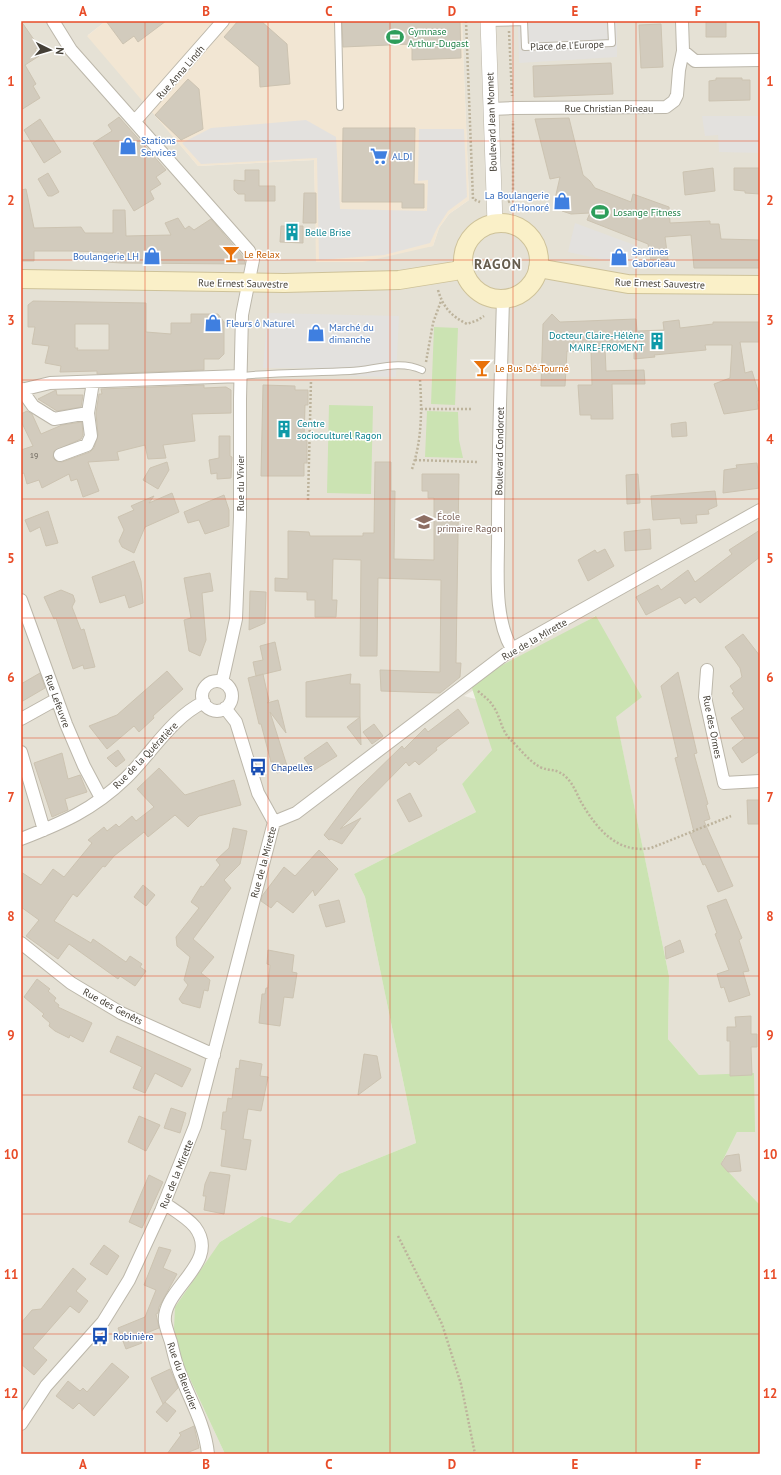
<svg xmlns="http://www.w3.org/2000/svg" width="781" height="1475" font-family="'PT Sans',sans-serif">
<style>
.residential{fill:#e5e1d5}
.commercial{fill:#f2e6d3}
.green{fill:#cbe3b2}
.parking{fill:#e3e1de}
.building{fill:#d2cbbd;stroke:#ccc3b1;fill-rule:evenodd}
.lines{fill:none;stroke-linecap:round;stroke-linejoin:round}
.service-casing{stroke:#bcb7aa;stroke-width:8}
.minor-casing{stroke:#bcb7aa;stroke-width:14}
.tertiary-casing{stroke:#bcb7aa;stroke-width:16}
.secondary-casing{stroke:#cec299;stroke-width:20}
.path{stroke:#bdb39c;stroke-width:2.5;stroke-dasharray:2 2;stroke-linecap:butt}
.service{stroke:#fff;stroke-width:6}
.minor{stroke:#fff;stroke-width:12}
.tertiary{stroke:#fff;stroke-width:15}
.secondary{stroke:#faf0c8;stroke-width:18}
.grid{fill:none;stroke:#e84c28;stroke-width:1;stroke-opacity:0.55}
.labels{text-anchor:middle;stroke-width:3;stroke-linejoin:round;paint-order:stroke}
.number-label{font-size:8px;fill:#686258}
.leisure-label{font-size:10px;fill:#27864d;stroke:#fff;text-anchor:start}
.street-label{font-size:10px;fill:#443f36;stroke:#fff}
.shop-label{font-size:10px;fill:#366cbe;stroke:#fff;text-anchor:start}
.culture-label{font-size:10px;fill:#0d838f;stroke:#fff;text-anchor:start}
.food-label{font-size:10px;fill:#c56008;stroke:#fff;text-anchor:start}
.education-label{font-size:10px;fill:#785e54;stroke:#fff;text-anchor:start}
.transit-label{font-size:10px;fill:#164399;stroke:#fff;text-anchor:start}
.district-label{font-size:14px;font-weight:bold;letter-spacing:1px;fill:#665d4e;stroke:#fff}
.neatline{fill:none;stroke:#e84c28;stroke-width:1.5}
.grid-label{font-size:13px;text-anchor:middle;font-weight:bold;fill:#e84c28}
</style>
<rect width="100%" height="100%" fill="#f2efe7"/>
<path class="residential" d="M21 21H106L88 35 198 166 314 160 317 262 433 246 439 228 449 214 469 200 462 21H760V1205L721 1164 737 1132 699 1075 668 1039 669 976 595 616 464 696 487 702 492 750 462 784 476 812 354 874 365 897 416 1143 339 1174 290 1223 262 1216 220 1242 182 1362 225 1454H21Z"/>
<path class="commercial" d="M106 21H462L469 200 449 214 439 228 433 246 363 262H316L314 160 198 166 87 36Z"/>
<path class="green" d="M434 327 458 328 455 405 431 404Z
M329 405 373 406 371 494 327 493Z
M427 411 458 412 459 440 463 458 425 457Z
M596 616 642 697 616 717 669 976 668 1039 699 1075 754 1073 755 1132H737L721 1164 760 1205V1454H225L182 1362 174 1329 175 1307 220 1242 262 1216 290 1223 339 1174 416 1143 365 897 354 874 476 812 462 784 492 750 470 682Z"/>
<path class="parking" d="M518 21H617V57L519 63Z
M702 116H760V153L719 152 718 135 705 136Z
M306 120 336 137 340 209 427 211 428 180 418 181 419 129H464L467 197 448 211 437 228 430 243 384 255 319 260 317 158 201 164 182 143 211 128Z
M575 223 637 246 633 266 568 252Z
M268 313 399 316 396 377 350 376V368H263Z"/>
<path class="building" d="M21 21 39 47 35 49 39 56 25 65 36 84 33 86 40 98 21 110Z
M106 21H166L138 42 134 36 123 44Z
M238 21H261L287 44 290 84 260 87 259 67 224 37Z
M342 21H460L461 58 412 60V44L343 47Z
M706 21H726V37H706Z
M661 24 663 67 641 68 639 25Z
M611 63 613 94 534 97 533 66Z
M716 78H742V80H750V100L709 101V81L716 80Z
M188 79 199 89 203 129 181 140 155 115Z
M119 117 166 170 156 177 161 184 150 191 154 199 134 211 93 143 112 131 108 125Z
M569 118 583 175 590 181 595 188 631 202 633 194 669 207 670 223 710 221V224H719L721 239 760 240V268H694L691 235 665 237 669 267H652L648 244 587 220 590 213 571 214 562 211 557 206 555 199 560 177 550 179 535 119Z
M40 119 61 152 44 163 24 130Z
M343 128H415L414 184H424V208H402V202H342Z
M713 168 715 191 685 195 683 172Z
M734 168H760V194L745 193V191L734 190Z
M245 170H259V186H275V201H245V194H238L234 190V180L245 181Z
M48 173 59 192 52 196H48L38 179Z
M26 189 34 228 81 227 85 233H113V210H125L126 236 171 235 165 223 178 218 185 229 189 226 194 230 211 219 244 258 245 264 121 263 106 262V252L71 251H34V261H21V190Z
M304 193H316V223H303Z
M281 226H303V243L280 242Z
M33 301 146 303V332L171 334V323H191V314H218L224 322V354L219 359H204V370L97 374V371L60 372 61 366 45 363 49 346 32 344 35 327H28V305ZM75 324H109V350H77L78 348H75Z
M552 314 560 322 636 319 637 331 664 330 663 322 679 320 680 328 713 324V322H760V342H740L745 373 752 371 760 397V400L757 401 758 409 724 414 714 384 730 378 732 345H705L706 350 654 355 655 357 634 359V347L605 348 606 371 644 370 645 384H612L613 419H591V415H580L578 385H592L591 352 567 351 565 386H541L543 324Z
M204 385V388L226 387 231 390V413L192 414 195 441 163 445 166 458 148 459 145 445 117 452 119 460 88 462 99 491 83 497 77 479 71 481 69 474 42 488 39 480 27 484 24 473 21 474V450L33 446 21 421V414L27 411 32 414 41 434 62 425 82 422 83 435 81 439 54 451 53 458 56 461 62 462 90 452 94 448 98 435 96 413 99 394H102L101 389Z
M263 385 295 386V390H308V405H305L304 440H307V463H304V476H261Z
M56 390 57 395H83L81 407 57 411 38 399Z
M686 422 687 436 672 437 671 424Z
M219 436H230V456L232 457 231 478 217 479V473L211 474 209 460 219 458Z
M167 462 169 470 158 489 143 480 150 468Z
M375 462H391V491H395L394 559 434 560V498H428V491H422V474H459L456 663H461L460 677 440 693 381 691 380 670 440 672 441 580 378 578 377 656H360L361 560 333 559 332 600H337L336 617H315V600H307V592L275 591V578L288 579V531L309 532 310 536H363V533H374Z
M757 463 760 488 723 493 724 470 737 468 736 465Z
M638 474 640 503 627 504 626 475Z
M715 491 717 506 708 510 709 514 696 515 697 523 681 524 680 518 653 520 651 496Z
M172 493 179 512 145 527 134 553 122 547 119 541 124 530 118 517 134 510 131 506 154 496 149 503Z
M224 495 229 510V526L205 534 199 520 188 523 184 512Z
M48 511 58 543 46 546 40 527 30 532 25 520Z
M650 529 651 549 625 551 624 532Z
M760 530V557L700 603 695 597 685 604 680 597 646 615 636 597 658 585 661 590 688 570 695 582 732 554 729 550Z
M605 549 614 566 588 581 578 560 595 550 597 553Z
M134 561 141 581 143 603 129 608 125 595 100 603 92 577Z
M210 573 213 591 202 593 206 640 200 656 189 651 184 620 191 618 184 578Z
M61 590 73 595 75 601 72 607 81 630 84 629 95 667 84 669 83 665 73 669 56 618 54 619 44 597Z
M250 591 266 592 265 623 249 630Z
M743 634 760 656V751L742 763 732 748 745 738 731 718 744 709 732 693 734 692 730 686 742 677 740 668 725 647Z
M275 642 281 670 256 676 253 662 263 660 260 646Z
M167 671 183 689 153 716 154 718 139 732 134 726 107 749 89 726 117 715Z
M678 672 697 753 694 754 708 804 706 805 710 819 704 821 733 886 718 892 705 864 703 865 690 834 694 832 675 758 678 757 661 686Z
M40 673 45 688 21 702V684Z
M263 674 269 701 267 703 278 700 286 733 270 712 288 769 277 773 273 761 271 762 261 724H259L248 678Z
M351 674 350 684H360V717H306V682Z
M458 709 469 723 436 748 437 750 419 765 415 761 409 766 406 762 340 829 361 818 342 844 331 839 329 840 324 835 359 788 402 746 404 749 425 728 428 732Z
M360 717 361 745 347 727Z
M374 724 383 736 372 744 363 732Z
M327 742 337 756 313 771 304 758Z
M118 750 125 760 116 767 107 758Z
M62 753 68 779 80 775 87 792 65 799 68 810 52 817 34 763Z
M159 768 185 795 234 780 241 805 199 816 188 827 175 815 148 837 144 832 114 856 105 867 103 866 77 897 73 894 54 921 91 943 93 939 126 962 130 956 142 964 140 967 146 971 135 986 120 976 118 979 69 944 58 959 26 936 39 920 21 907V872L41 885 53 869 64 877 92 843 88 840 104 827 107 831 116 824 119 827 132 816 136 821 154 807 137 789Z
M410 793 422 816 409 822 397 800Z
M747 800H760V824H748Z
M233 828 247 831 240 864 224 880 231 888 193 939 214 957 201 973 210 980 208 991 204 990 200 1008 182 1003 179 999 188 985 184 980 190 957 177 946 176 937 199 908 191 902 201 886 203 887 220 865 216 860 229 848Z
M319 850 338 869 315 896 313 890 293 913 277 901 271 908 261 901 262 896 284 867 295 876Z
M143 885 155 895 146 906 134 897Z
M726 899 742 938 739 940 749 971 743 972 750 995 729 1002 724 987 721 988 717 974 729 970 715 934 717 933 707 906Z
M339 900 345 922 326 927 319 905Z
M680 940 684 952 666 959 665 947Z
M268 950 294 955 292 972 297 973 293 998 284 997 280 1026 259 1023 262 994H265L266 988H268L270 965 267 964Z
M37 979 50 989 48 991 56 998 54 1001 59 1005 58 1007 92 1023 83 1042 70 1035 69 1038 55 1031 49 1026 50 1023 42 1016 44 1014 24 997Z
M751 1016V1034H757V1047H751L752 1075 730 1076V1041H727V1027H736L735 1017Z
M117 1036 191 1069 182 1087 155 1073 145 1093 133 1088 142 1067 110 1052Z
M364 1054 377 1056 381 1078 358 1095Z
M240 1060 262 1064 260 1076 268 1077 261 1111 248 1109 243 1139 251 1140 246 1170 221 1166 226 1130 221 1129 223 1112H226L228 1098 232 1099 236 1068 239 1069Z
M171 1108 186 1113 180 1133 164 1128Z
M139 1116 160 1125 146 1151 128 1142Z
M739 1154 741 1171 728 1172 721 1164 726 1156Z
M210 1172 230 1175 224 1214 204 1210 206 1196H203L205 1184Z
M149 1175 163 1182 142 1228 129 1222Z
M104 1245 119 1256 107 1275 90 1264Z
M159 1247 171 1250 163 1268 177 1274 159 1307 158 1313 156 1314 159 1328 139 1336 142 1343 126 1349 118 1328 145 1317 156 1290 144 1285Z
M73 1268 86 1279 76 1291 88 1301 79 1313 70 1306 33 1348 47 1360 34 1375 21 1364V1323L32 1310 41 1309Z
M112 1363 129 1377 94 1416 79 1403 73 1409 56 1396 68 1381 80 1391 83 1388 87 1392Z
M170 1369 178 1388 163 1404 151 1378Z
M165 1402 176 1411 167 1422 156 1412Z
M194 1426 199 1448 184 1454H167L181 1435 179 1433Z"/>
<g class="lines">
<g class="service-casing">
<path id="service" d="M338 21 340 107
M524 21 525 47 612 43 611 21
M488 23 524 22
M241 376C277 372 314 373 350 371 374 370 399 359 422 370"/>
</g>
<g class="minor-casing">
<path id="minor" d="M53 21 71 50 249 251 253 260 242 315 240 399V517L236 619 222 682
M683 51 695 61 760 60
M491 109 513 108 666 107 674 101 677 95 679 70 683 51 682 21
M135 121 223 21
M503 299C501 375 498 451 498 527 499 566 492 615 512 649
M21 389 33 406 54 419 88 413 91 436 87 445 60 455
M21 390 50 383 241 376
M88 413 93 382
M21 600 66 724 84 766 101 798
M707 670 705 697 724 783 760 781
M202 696a15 15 0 1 1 30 0a15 15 0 1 1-30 0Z
M225 708 236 722 258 793 274 822
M21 719 57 699
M21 752 44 830
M21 839C62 823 93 810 126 778 151 754 171 718 204 702
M21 943 71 983 121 1013 214 1055
M164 1203C174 1210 188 1218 195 1227 222 1263 161 1289 165 1322 166 1328 169 1336 171 1342 173 1351 175 1360 178 1368 188 1397 205 1423 208 1454
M21 1424 46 1386 103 1322 129 1280 161 1211 195 1126 274 822 296 813 512 649 760 510"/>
</g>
<g class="tertiary-casing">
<path id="tertiary" d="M488 21 495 223"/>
</g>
<g class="secondary-casing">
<path id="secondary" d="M463 261a38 38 0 1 1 76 0a38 38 0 1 1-76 0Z
M538 268 628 284 760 285
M21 279 284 283 399 280 455 271 464 268"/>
</g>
<path class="path" d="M466 21 473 199 480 202
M509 31 512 96
M508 202 513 200V121
M438 290C443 307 451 316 467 324L478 320 484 316
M426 362 433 323 441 301
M421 409H471
M415 460 477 462
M412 469C422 440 422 410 420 380
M308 500 311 381
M478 691C483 696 489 699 493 706 501 717 501 731 511 740 520 749 529 761 540 767 550 772 556 767 567 778 573 784 577 794 581 802 597 829 617 854 651 848L731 816
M398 1236 442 1324 461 1384 475 1454"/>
<use href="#service" class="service"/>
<use href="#minor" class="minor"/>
<use href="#tertiary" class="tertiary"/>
<use href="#secondary" class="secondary"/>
</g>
<path class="grid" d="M145 21V1454M268 21V1454M390 21V1454M513 21V1454M636 21V1454M21 141H760M21 260H760M21 380H760M21 499H760M21 618H760M21 738H760M21 857H760M21 976H760M21 1095H760M21 1214H760M21 1334H760"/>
<defs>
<g id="stadium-bare" transform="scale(1.38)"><path d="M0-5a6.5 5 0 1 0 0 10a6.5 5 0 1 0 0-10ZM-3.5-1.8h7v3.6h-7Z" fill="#2e9e5b" stroke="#fff" stroke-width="2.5" paint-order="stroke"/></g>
<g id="shop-bare" transform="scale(1.38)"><path d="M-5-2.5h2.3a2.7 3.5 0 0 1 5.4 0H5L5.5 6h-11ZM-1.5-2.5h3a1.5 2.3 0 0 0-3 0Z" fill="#3f7fe0" stroke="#fff" stroke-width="2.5" paint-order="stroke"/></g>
<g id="supermarket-bare" transform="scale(1.38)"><path d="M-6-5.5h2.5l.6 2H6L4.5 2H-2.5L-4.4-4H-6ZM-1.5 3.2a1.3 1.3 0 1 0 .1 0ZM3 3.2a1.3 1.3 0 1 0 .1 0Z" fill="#3f7fe0" stroke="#fff" stroke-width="2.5" paint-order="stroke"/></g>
<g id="building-bare" transform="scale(1.38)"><path d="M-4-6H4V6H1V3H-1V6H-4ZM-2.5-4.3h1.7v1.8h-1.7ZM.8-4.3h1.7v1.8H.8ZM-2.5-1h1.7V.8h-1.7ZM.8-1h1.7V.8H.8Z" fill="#0f9aa8" stroke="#fff" stroke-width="2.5" paint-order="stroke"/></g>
<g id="bar-bare" transform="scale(1.38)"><path d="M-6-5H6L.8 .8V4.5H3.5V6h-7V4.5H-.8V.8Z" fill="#e8710a" stroke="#fff" stroke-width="2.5" paint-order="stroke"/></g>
<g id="school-bare" transform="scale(1.38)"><path d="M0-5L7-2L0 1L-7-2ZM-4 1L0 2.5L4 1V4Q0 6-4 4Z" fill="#8d6e63" stroke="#fff" stroke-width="2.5" paint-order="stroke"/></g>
<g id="bus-bare" transform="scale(1.38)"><path d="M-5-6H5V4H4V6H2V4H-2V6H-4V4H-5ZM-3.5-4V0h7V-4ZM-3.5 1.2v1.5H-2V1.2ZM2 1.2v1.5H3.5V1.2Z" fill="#1a4fb4" stroke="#fff" stroke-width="2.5" paint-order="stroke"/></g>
</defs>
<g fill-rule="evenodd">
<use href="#stadium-bare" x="395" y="37"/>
<use href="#shop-bare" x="128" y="146"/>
<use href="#supermarket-bare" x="379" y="156"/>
<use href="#shop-bare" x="562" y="201"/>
<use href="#stadium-bare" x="600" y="212"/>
<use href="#building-bare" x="292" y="232"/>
<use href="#bar-bare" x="231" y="254"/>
<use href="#shop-bare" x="152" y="256"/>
<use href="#shop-bare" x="619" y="257"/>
<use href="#shop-bare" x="213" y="323"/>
<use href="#shop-bare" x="316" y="333"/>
<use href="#building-bare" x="657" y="341"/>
<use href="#bar-bare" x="482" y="368"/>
<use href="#building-bare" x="284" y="429"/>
<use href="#school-bare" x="424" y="522"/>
<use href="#bus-bare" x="258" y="767"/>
<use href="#bus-bare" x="100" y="1336"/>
</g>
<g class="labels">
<g class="number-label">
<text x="34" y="458">19</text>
</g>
<g class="leisure-label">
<text x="408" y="35">Gymnase<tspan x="408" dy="12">Arthur-Dugast</tspan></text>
<text x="613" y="216">Losange Fitness</text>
</g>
<g class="street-label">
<text transform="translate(567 45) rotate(-2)" y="4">Place de l'Europe</text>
<text transform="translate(180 72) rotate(-49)" y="4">Rue Anna Lindh</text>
<text x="609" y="112">Rue Christian Pineau</text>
<text transform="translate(491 122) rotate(-92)" y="4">Boulevard Jean Monnet</text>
<text transform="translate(243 283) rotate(1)" y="4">Rue Ernest Sauvestre</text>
<text transform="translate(660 283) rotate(2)" y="4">Rue Ernest Sauvestre</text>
<text transform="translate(499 451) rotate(-89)" y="4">Boulevard Condorcet</text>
<text transform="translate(240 483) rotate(-90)" y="4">Rue du Vivier</text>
<text transform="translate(534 639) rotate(-30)" y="4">Rue de la Mirette</text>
<text transform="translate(58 701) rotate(70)" y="4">Rue Lefeuvre</text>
<text transform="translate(713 727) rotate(79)" y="4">Rue des Ormes</text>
<text transform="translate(145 755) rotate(-46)" y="4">Rue de la Quératière</text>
<text transform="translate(263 862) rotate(-75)" y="4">Rue de la Mirette</text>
<text transform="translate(113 1006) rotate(28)" y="4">Rue des Genêts</text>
<text transform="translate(176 1174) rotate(-68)" y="4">Rue de la Mirette</text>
<text transform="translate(183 1376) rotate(70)" y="4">Rue du Bleurdier</text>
</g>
<g class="shop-label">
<text x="141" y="144">Stations<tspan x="141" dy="12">Services</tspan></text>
<text x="392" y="160">ALDI</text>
<text x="549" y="199" text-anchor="end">La Boulangerie<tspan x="549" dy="12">d'Honoré</tspan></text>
<text x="632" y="255">Sardines<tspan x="632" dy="12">Gaborieau</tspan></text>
<text x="139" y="260" text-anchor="end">Boulangerie LH</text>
<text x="226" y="327">Fleurs ô Naturel</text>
<text x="329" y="331">Marché du<tspan x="329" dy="12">dimanche</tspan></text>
</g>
<g class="culture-label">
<text x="305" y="236">Belle Brise</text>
<text x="644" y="339" text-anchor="end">Docteur Claire-Hélène<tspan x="644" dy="12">MAIRE-FROMENT</tspan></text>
<text x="297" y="427">Centre<tspan x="297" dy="12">socioculturel Ragon</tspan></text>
</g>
<g class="food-label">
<text x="244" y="258">Le Relax</text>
<text x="495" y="372">Le Bus Dé-Tourné</text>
</g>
<g class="education-label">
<text x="437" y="520">École<tspan x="437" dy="12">primaire Ragon</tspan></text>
</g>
<g class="transit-label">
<text x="271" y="771">Chapelles</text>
<text x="113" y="1340">Robinière</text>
</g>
<g class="district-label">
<text x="498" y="269">RAGON</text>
</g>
</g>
<rect width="781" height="1475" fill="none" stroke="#ffffff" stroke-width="44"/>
<g transform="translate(50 50) rotate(95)" stroke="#ffffff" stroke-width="3" paint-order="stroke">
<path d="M0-3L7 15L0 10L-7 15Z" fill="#443f36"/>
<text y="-6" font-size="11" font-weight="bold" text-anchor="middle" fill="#443f36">N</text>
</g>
<rect x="22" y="22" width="737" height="1431" class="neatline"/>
<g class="grid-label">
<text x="83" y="16">A</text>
<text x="206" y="16">B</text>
<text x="329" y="16">C</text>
<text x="452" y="16">D</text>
<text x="575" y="16">E</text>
<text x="698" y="16">F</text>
<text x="11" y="86">1</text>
<text x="770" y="86">1</text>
<text x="11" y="205">2</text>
<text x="770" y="205">2</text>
<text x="11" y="325">3</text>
<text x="770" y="325">3</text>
<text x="11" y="444">4</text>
<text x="770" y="444">4</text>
<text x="11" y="563">5</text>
<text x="770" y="563">5</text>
<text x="11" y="682">6</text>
<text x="770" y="682">6</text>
<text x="11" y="802">7</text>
<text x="770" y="802">7</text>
<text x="11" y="921">8</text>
<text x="770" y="921">8</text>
<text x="11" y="1040">9</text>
<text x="770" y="1040">9</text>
<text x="11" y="1159">10</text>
<text x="770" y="1159">10</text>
<text x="11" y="1279">11</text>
<text x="770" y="1279">11</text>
<text x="11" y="1398">12</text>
<text x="770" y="1398">12</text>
<text x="83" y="1469">A</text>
<text x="206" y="1469">B</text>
<text x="329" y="1469">C</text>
<text x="452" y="1469">D</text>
<text x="575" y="1469">E</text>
<text x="698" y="1469">F</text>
</g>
</svg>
